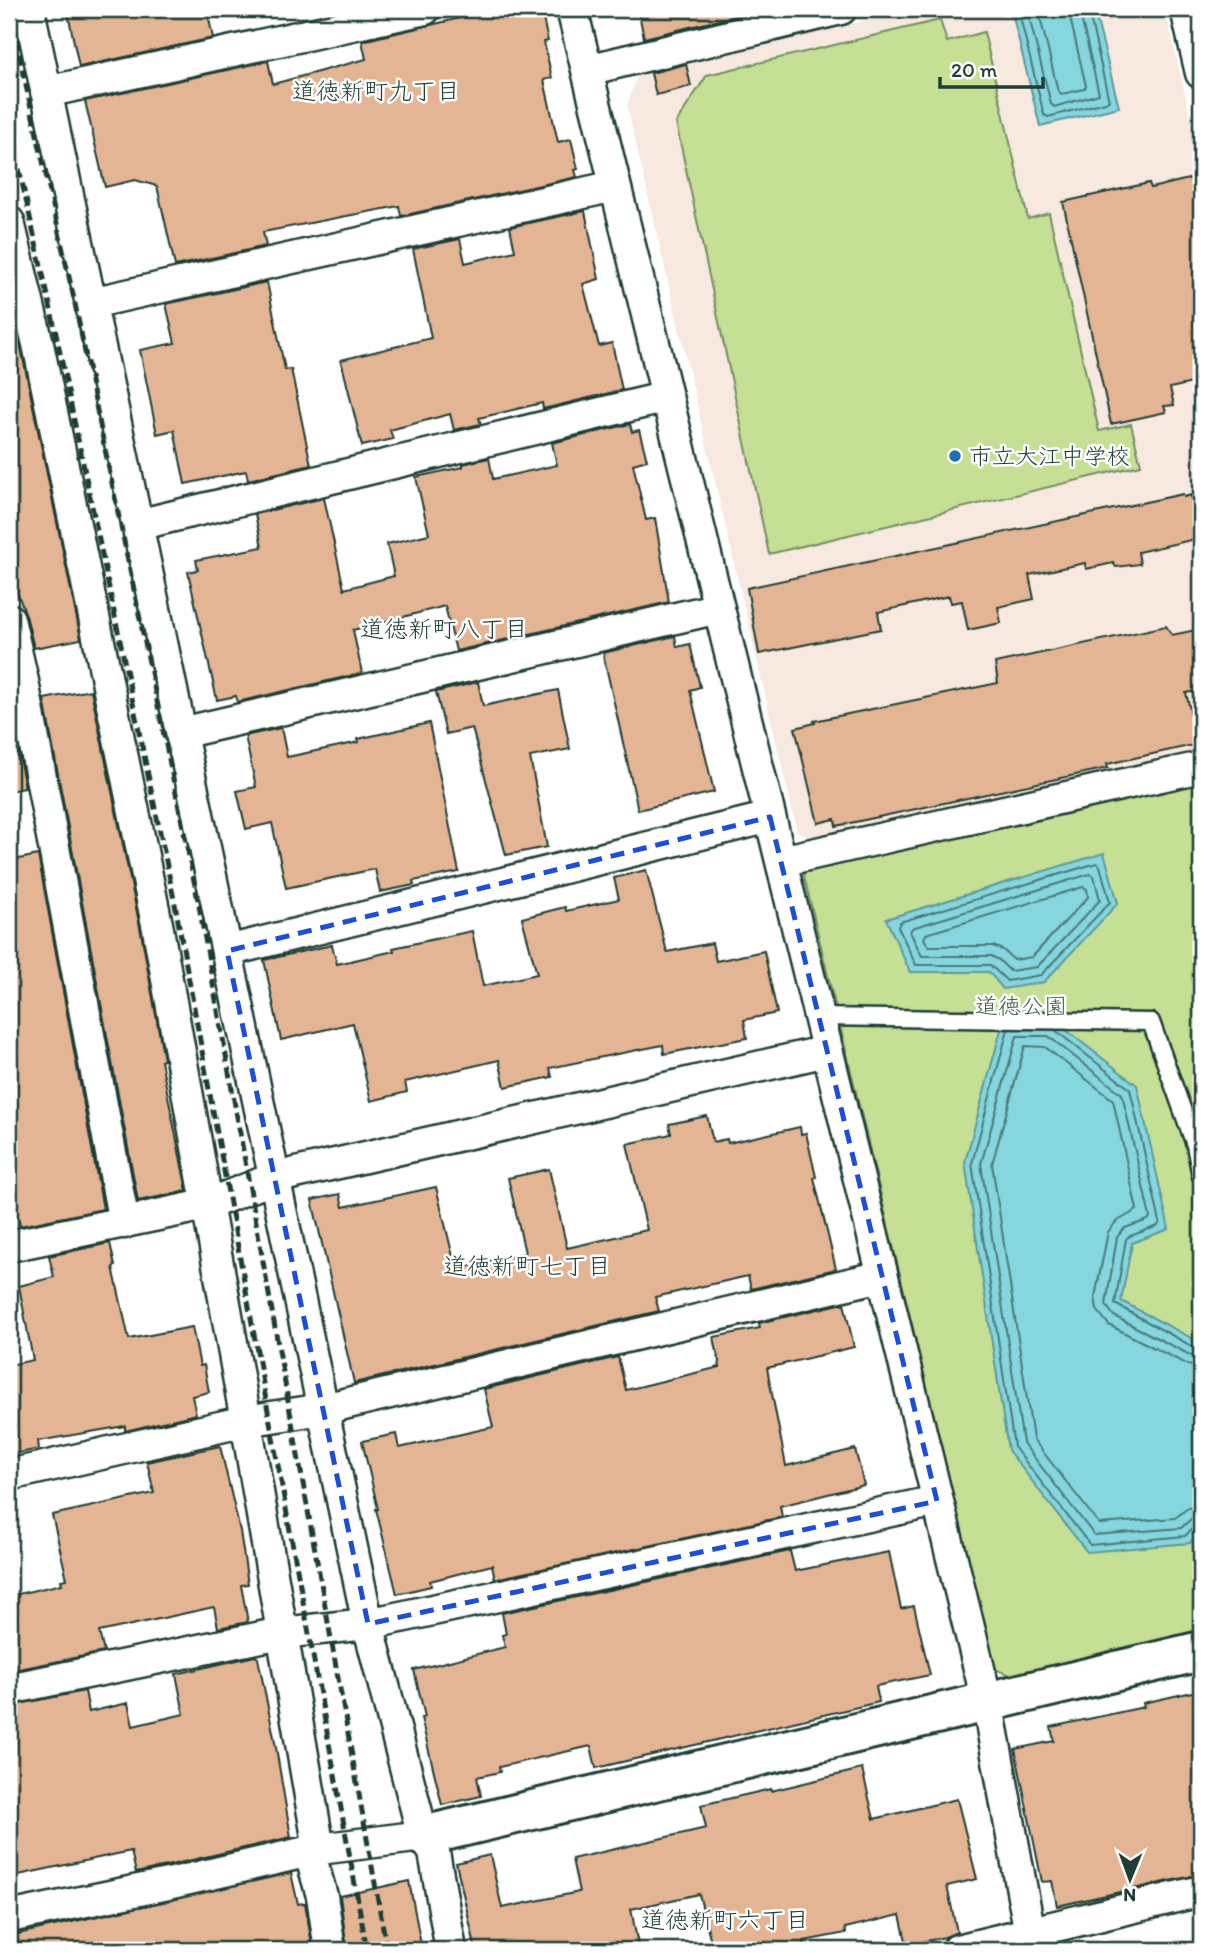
<svg xmlns="http://www.w3.org/2000/svg" width="1210" height="1959" font-family="Itim,'Klee One',sans-serif">
<style>
.built{fill:#f7e9df}
.green{fill:#c5df95;stroke:#728e64;stroke-width:2}
.water{fill:#86d6df;stroke:#5d999b;stroke-width:2}
.lines{fill:none;stroke-linecap:round;stroke-linejoin:round}
.shore{stroke:#487a78;stroke-width:2}
.building{fill:#e4b595;stroke:#1f3d34;stroke-width:2}
.lane-casing{stroke:#1f3d34;stroke-width:21}
.street-casing{stroke:#1f3d34;stroke-width:35}
.secondary-casing{stroke:#1f3d34;stroke-width:44}
.lane{stroke:#fff;stroke-width:16}
.street{stroke:#fff;stroke-width:30}
.secondary{stroke:#fff;stroke-width:38}
.rail{stroke:#1f3d34;stroke-width:5;stroke-dasharray:10 5;stroke-linecap:butt}
.marked{fill:none;stroke:#1d4ed8;stroke-width:5;stroke-dasharray:14 9;stroke-linejoin:round}
.poi-dot{fill:#1f6fb2;stroke:#fff;stroke-width:2.5}
.labels{text-anchor:middle;stroke-width:5;stroke-linejoin:round;paint-order:stroke}
.poi-label{font-size:23px;fill:#1f3d34;stroke:#fff;text-anchor:start}
.park-label{font-size:23px;fill:#405d47;stroke:#fff}
.neighbourhood-label{font-size:24px;fill:#1f3d34;stroke:#fff}
</style>
<rect width="100%" height="100%" fill="#fff"/>
<filter id="ink" filterUnits="userSpaceOnUse"><feTurbulence type="fractalNoise" baseFrequency=".0143" numOctaves="2"/><feDisplacementMap in="SourceGraphic" scale="14" xChannelSelector="R" yChannelSelector="G"/><feConvolveMatrix kernelMatrix="1 2 1 2 8 2 1 2 1" color-interpolation-filters="sRGB"/></filter>
<g filter="url(#ink)">
<path class="built" d="M916 9H1165L1201 162V750L810 838 797 831 627 106 638 72Z"/>
<path class="green" d="M940 20 947 42 984 32 1028 219 1049 213 1099 431 1131 424 1141 465 769 554 676 123 707 75Z
M1201 780V1640L1014 1677 995 1669 802 868Z"/>
<path class="water" d="M1011 9H1094L1119 107 1040 126Z
M1104 853 1118 903 1044 982 1003 989 989 972H910L886 919Z
M1004 1019 1053 1020 1137 1085 1169 1229 1132 1243 1121 1301 1201 1343V1529L1190 1543 1087 1552 1008 1450 965 1162Z"/>
<g class="lines">
<path class="shore" d="M1018 9 1044 115 1048 117 1109 101 1088 9
M1027 9 1051 104 1054 107 1099 94 1079 9
M1038 9 1058 91 1062 94 1084 89 1086 86 1068 9
M1097 863 1100 866 1110 902 1041 975 1007 981 990 965H916L898 927 900 922Z
M1090 874 1094 876 1100 900 1037 967 1010 971 999 960 991 956H922L910 932 912 928Z
M1083 887 1087 889 1088 897 1032 957 1014 960 1003 950 993 946H929L924 939 926 934Z
M1008 1029 972 1163 1014 1447 1090 1545 1185 1536 1194 1527 1201 1525
M1055 1030 1130 1089 1160 1222 1158 1226 1130 1236 1126 1239 1115 1304 1195 1348H1201
M1201 1357 1192 1356 1114 1316 1106 1305 1117 1237 1125 1228 1148 1220 1150 1217 1122 1094 1048 1036H1017L981 1164 1023 1443 1094 1535 1181 1528 1191 1519 1201 1516
M1201 1368 1188 1365 1109 1325 1097 1310 1095 1297 1108 1232 1116 1222 1137 1210 1113 1100 1045 1047 1025 1046 992 1164 1033 1439 1099 1524 1175 1518 1188 1508 1201 1506"/>
</g>
<path class="building" d="M88 9H207L213 38 79 67 68 13Z
M499 9H518L520 19 542 14 548 41 544 42 552 78 544 80 558 142 571 139 578 169 575 170 577 177 401 216 399 206 263 232 266 246 175 266 157 186 135 180 105 187 85 101 268 61 273 84 366 59 362 41Z
M638 9H743L744 14 644 38Z
M686 64 691 86 656 95 651 73Z
M1201 176V381L1170 388 1174 405 1164 406 1166 412 1111 424 1063 202 1149 183 1151 188Z
M585 211 599 279 583 284 599 346 612 343 622 390 543 409 542 403 479 418 481 424 454 430 450 414 390 430 393 439 362 446 341 360 431 338 413 249 460 239 465 263 515 251 510 227Z
M267 282 285 370 291 369 311 465 248 480 246 471 185 484 174 430 157 434 140 350 175 343 166 304Z
M9 322H15L21 348 81 639 34 648 26 615 15 587 9 555Z
M630 424 632 432 639 430 647 460 633 464 646 520 655 518 669 602 456 651 445 606 353 630 362 673 237 702 236 696 217 700 188 572 198 570 196 560 262 547 255 514 324 498 344 589 394 576 387 544 429 534 416 477 463 467V464L489 458 493 479 557 465 552 443Z
M1183 494 1184 497 1191 495 1200 538 1138 552 1140 564 1116 567 1113 563 1086 569 1085 563 1029 575 1034 599 998 607 1001 623 968 630 962 601 951 603 949 596 878 612 881 629 759 654 747 588Z
M1166 626 1172 635 1201 629V690L1186 693 1198 744 1107 764 1108 768 836 826 835 819 818 823 795 728 815 723 814 721 998 683 995 663Z
M675 636 677 647 690 644 700 687 690 690 714 792 638 810 603 653Z
M478 682 483 706 558 690 570 749 530 757 547 847 506 855 472 728 446 734 436 692Z
M91 690 141 932 164 1060 161 1061 187 1191 138 1201 44 699Z
M429 723 459 872 413 881 414 885 380 892 375 869 286 888 272 823 246 829 237 791 256 787 245 736 281 728 287 757 359 742 358 739Z
M18 752 25 788 9 791V754Z
M38 855 103 1209 20 1226 18 1217H16L9 1172V861Z
M646 870 667 952 712 943 716 961 764 951 777 1013 744 1020 747 1038 664 1054 663 1045 607 1056 550 1068 552 1077 505 1087 499 1060 405 1082 407 1092 371 1101 353 1023 281 1040 264 960 332 945 337 964 394 951 393 948 472 931 483 986 537 974 522 918 565 907 566 911 619 899 614 878Z
M707 1116 713 1142 727 1139 728 1143 800 1127 801 1134 806 1133 816 1177 814 1178 836 1269 751 1289 748 1276 655 1297 659 1311 354 1383 312 1200 340 1194 343 1207 436 1187 456 1269 525 1253 508 1178 549 1169 567 1248 647 1230 627 1144 671 1134 669 1124Z
M110 1243 115 1266 113 1267 129 1339 192 1327 200 1366 204 1365 209 1392 192 1396 196 1414 125 1431V1426L38 1441 39 1449 9 1455V1365L33 1360 19 1286 54 1277 49 1256Z
M844 1303 854 1347 767 1368 786 1466 855 1449 864 1485 780 1506 782 1517 495 1579 492 1565 430 1581 431 1586 397 1594 376 1509H378L362 1441 396 1434 399 1448 493 1427 484 1389 618 1357 626 1390 720 1367 714 1337 760 1328 759 1323Z
M220 1446 240 1531 248 1584 241 1585 248 1622 218 1628 214 1607 99 1632 104 1652 9 1671V1596L62 1584 61 1580 67 1579 52 1515 154 1493 147 1462Z
M790 1551 795 1571 889 1552 901 1609 914 1606 930 1675 876 1686 879 1702 596 1768 591 1746 499 1767 500 1772 477 1777 481 1796 442 1805 421 1718 425 1717 414 1670 505 1647 502 1635 506 1634 502 1613Z
M255 1656 258 1658 275 1742 291 1837 136 1873 131 1851 9 1877V1706L85 1691 89 1712 128 1703 133 1726 184 1714 176 1674Z
M1201 1690V1874L1057 1906 1052 1881 1042 1882 1015 1749 1054 1741 1051 1727 1144 1707 1143 1703Z
M862 1769 874 1819 957 1799 977 1879 947 1886 957 1932 945 1937 907 1945 900 1915 845 1928 846 1933 804 1941 806 1950H713L699 1894 631 1909 639 1950H476L456 1863 490 1855 502 1908 579 1892 572 1859 706 1828 701 1805 771 1789V1791Z
M291 1873 298 1904 305 1903 312 1945 288 1950H9V1936Z
M409 1881 422 1950H347L340 1896Z"/>
<g class="lines">
<g class="lane-casing">
<path id="lane" d="M819 1017 1151 1022 1195 1145H1201
M1195 1145 1201 1176"/>
</g>
<g class="street-casing">
<path id="street" d="M29 9 368 1624 423 1836 434 1852 451 1950
M572 9 987 1701 1033 1950
M1186 9 1201 73
M587 70 841 9
M46 92 425 9
M9 222 38 344 158 929 246 1421 319 1849 312 1861 322 1896 330 1950
M91 303 615 186
M137 525 667 397
M9 619 23 681 9 684
M23 681 124 1223
M181 733 719 608
M781 861 1201 767
M227 951 770 817
M9 1246 206 1205 274 1178 827 1051
M9 1475 246 1421 323 1409 882 1276
M9 1689 281 1633 368 1624 937 1501
M9 1917 168 1884 319 1849 423 1836
M957 1950 1201 1891"/>
</g>
<g class="secondary-casing">
<path id="secondary" d="M423 1836 1201 1651"/>
</g>
<use href="#lane" class="lane"/>
<use href="#street" class="street"/>
<use href="#secondary" class="secondary"/>
<path class="rail" d="M9 10 74 299 198 900 387 1950
M9 125 50 305 175 904 367 1950"/>
</g>
</g>
<path class="marked" d="M770 817 937 1501 368 1624 227 951Z"/>
<circle class="poi-dot" cx="955" cy="456" r="7"/>
<g class="labels">
<g class="poi-label">
<text x="969" y="464">市立大江中学校</text>
</g>
<g class="park-label">
<text x="1021" y="1014">道徳公園</text>
</g>
<g class="neighbourhood-label">
<text x="376" y="99">道徳新町九丁目</text>
<text x="444" y="637">道徳新町八丁目</text>
<text x="527" y="1274">道徳新町七丁目</text>
<text x="725" y="1928">道徳新町六丁目</text>
</g>
</g>
<rect width="1210" height="1959" fill="none" stroke="#fff" stroke-width="35"/>
<rect x="18" y="18" width="1175" height="1924" fill="none" stroke="#1f3d34" stroke-width="2.5" filter="url(#ink)"/>
<g transform="translate(1130 1879) rotate(181)" stroke="#ffffff" stroke-width="5" paint-order="stroke">
<path d="M0-5L12 26L0 18L-12 26Z" fill="#1f3d34"/>
<text y="-10" font-size="19" font-weight="bold" text-anchor="middle" fill="#1f3d34">N</text>
</g>
<path d="M940 77v10h103v-10" fill="none" stroke="#1f3d34" stroke-width="3.5"/>
<text x="951" y="77" font-size="21" fill="#1f3d34" stroke="#ffffff" stroke-width="5" paint-order="stroke">20 m</text>
</svg>
